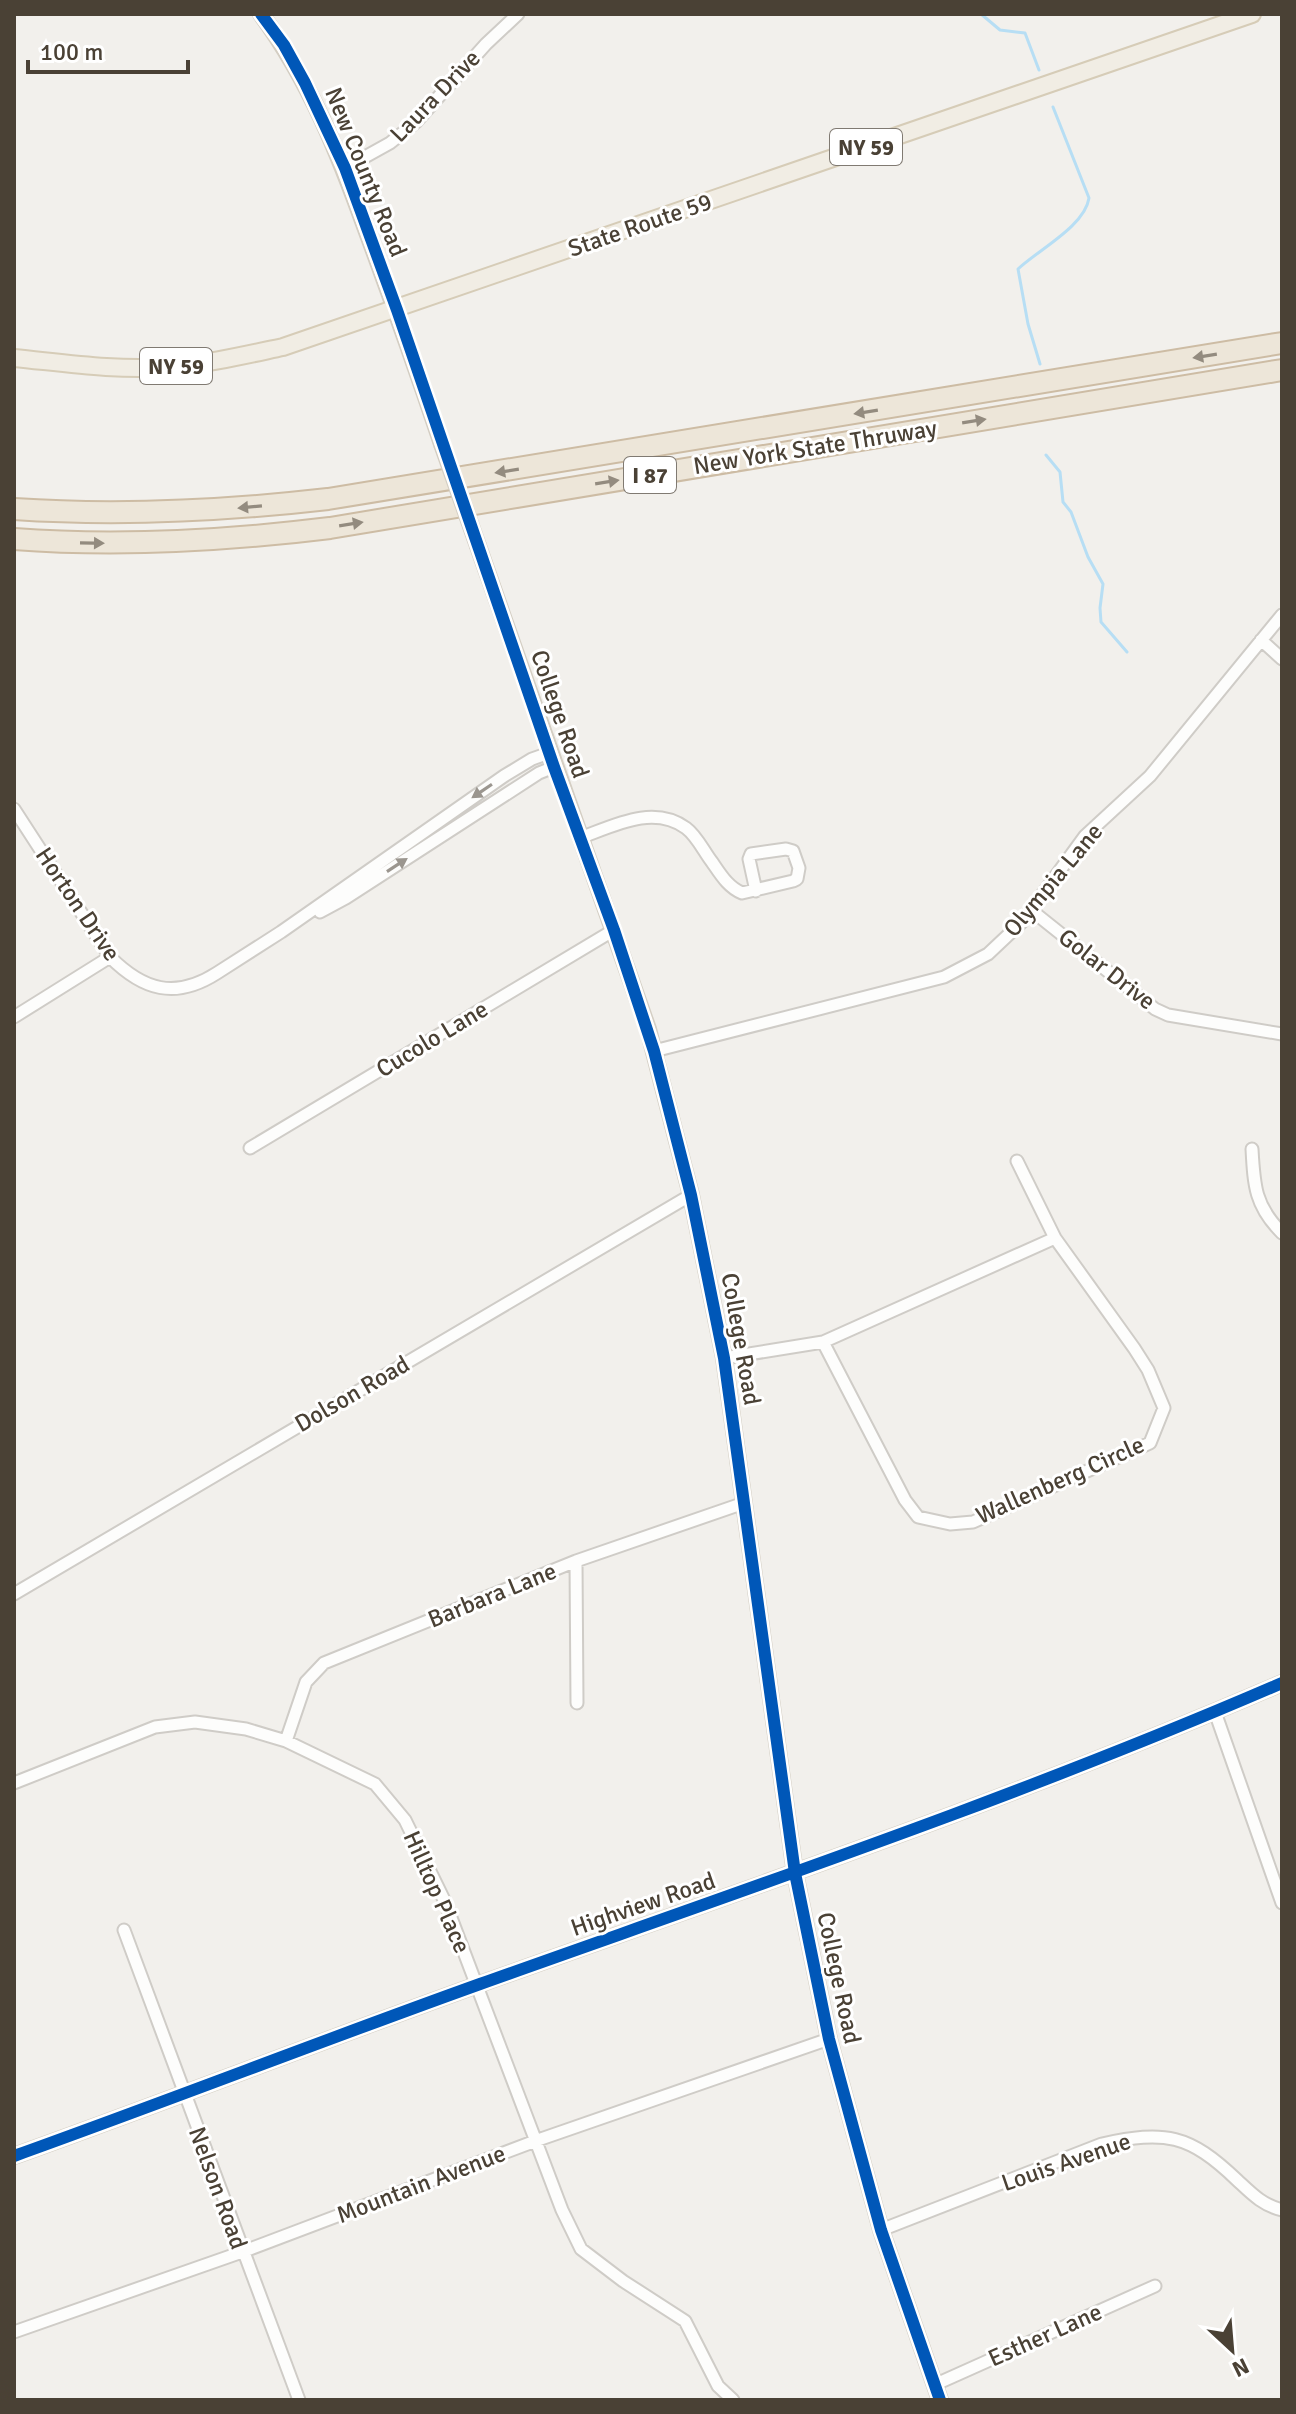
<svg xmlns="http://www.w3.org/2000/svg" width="1296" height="2414" font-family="Signika,sans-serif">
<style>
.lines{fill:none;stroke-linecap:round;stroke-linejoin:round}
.stream{stroke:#b7def4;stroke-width:3}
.street-casing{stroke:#cfccc7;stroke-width:15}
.secondary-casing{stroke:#d4cec3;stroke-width:18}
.primary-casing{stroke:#d6ccb7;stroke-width:20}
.highway-casing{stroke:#cdbca4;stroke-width:24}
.street{stroke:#fdfdfc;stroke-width:11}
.secondary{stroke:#f7f5ef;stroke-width:14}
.primary{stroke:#f1ede4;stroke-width:16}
.highway{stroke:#ede6d9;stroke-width:20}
.secondary-bridge-casing{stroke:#d4cec3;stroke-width:18;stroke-linecap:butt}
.secondary-bridge{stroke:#f7f5ef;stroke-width:14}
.cycleway-casing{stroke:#fff;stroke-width:17}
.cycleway{stroke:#0057b8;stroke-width:12}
.oneway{fill:#938b7f}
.oneway2{fill:#9b968f}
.labels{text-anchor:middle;stroke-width:6;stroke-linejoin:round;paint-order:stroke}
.shield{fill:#fff;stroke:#807a72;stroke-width:2}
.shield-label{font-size:22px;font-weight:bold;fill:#4a4135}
.street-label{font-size:24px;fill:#4a4135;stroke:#fff}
</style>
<rect width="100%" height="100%" fill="#f2f0ec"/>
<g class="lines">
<path class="stream" d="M981 14 1000 30 1025 33 1039 70
M1040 364 1028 324 1018 269C1038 250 1085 226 1089 198L1053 107
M1046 455 1060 472 1063 502 1071 512 1088 557 1103 584 1100 608 1101 622 1127 652"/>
<g class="street-casing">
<path id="street" d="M345 168 390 143 416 122 486 44 518 14
M1261 640 1282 659
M14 809 110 957C143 990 175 1000 217 973L281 932 504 776 532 759 549 753
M580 838C613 826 653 804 686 828 697 836 704 852 712 862 721 875 728 887 742 893L793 881 797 879 799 868 793 851 786 849 751 854 749 859 756 891
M1031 910 1155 1009 1168 1015 1282 1034
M320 912 346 898 539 773 554 767
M14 1017 110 957
M654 1051 944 977 988 954 1023 921 1085 836 1150 776 1282 615
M250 1148 614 930
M1252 1149C1254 1186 1255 1206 1282 1233
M823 1342 905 1500 918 1517 950 1524 973 1522 1150 1443 1164 1408 1148 1370 1134 1348 1055 1238 1017 1161
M724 1358 823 1342 1055 1238
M576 1561 577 1703
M14 1594 691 1195
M1215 1712 1282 1903
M286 1741 306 1682 324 1663 576 1561 744 1503
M14 1783 155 1727 195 1722 246 1729 286 1741 375 1784 405 1820 445 1902 562 2210 581 2249 623 2281 685 2321 718 2386 733 2400
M124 1930 299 2400
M881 2230 1102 2144C1165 2130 1189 2134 1237 2180 1251 2193 1262 2205 1282 2210
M14 2332 242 2252 538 2140 829 2039
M934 2385 1155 2286"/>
</g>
<g class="secondary-casing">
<path id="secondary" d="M261 14C310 81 339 154 367 232 393 302 418 373 442 444
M478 546 648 1029 691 1195 724 1358 795 1873 829 2039 881 2230 940 2400
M14 2156C170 2100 324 2040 480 1984 749 1888 1019 1797 1282 1683"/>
</g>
<g class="primary-casing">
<path id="primary" d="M14 358C65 363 117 371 168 367 207 364 245 355 283 347L1252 14"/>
</g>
<g class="highway-casing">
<path id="highway" d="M14 509C119 516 223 511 328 499L1282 343
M14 539C120 547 224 541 330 528L1282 370"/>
</g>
<use href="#street" class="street"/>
<use href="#secondary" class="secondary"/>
<use href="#primary" class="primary"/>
<use href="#highway" class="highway"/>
<g class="secondary-bridge-casing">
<path id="secondary-bridge" d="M442 444 478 546"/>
</g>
<use href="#secondary-bridge" class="secondary-bridge"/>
<g class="cycleway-casing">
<path id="cycleway" d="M261 14 284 45 305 83 345 168 397 310 554 767 614 930 654 1051 691 1195 724 1358 795 1873 829 2039 881 2230 940 2400
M14 2156C170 2100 324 2040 480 1984 749 1888 1019 1797 1282 1683"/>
</g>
<use href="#cycleway" class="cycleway"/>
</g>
<defs><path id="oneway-solid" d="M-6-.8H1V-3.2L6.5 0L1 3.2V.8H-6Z" transform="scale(2)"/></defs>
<g class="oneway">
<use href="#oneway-solid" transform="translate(1205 356) rotate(171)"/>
<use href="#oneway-solid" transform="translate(866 412) rotate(171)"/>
<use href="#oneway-solid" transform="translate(974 421) rotate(-9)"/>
<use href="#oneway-solid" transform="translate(507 471) rotate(171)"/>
<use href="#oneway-solid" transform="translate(607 482) rotate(-9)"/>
<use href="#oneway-solid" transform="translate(250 507) rotate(175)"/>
<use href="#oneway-solid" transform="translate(351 524) rotate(-9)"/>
<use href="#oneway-solid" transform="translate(92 543) rotate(1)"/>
</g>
<g class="oneway2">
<use href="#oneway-solid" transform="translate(482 791) rotate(146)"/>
<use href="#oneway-solid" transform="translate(397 865) rotate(-33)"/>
</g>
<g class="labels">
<g class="shield">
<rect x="830" y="129" width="72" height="36" rx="6"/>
<rect x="140" y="348" width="72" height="36" rx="6"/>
<rect x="624" y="457" width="52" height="36" rx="6"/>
</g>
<g class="shield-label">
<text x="866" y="155">NY 59</text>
<text x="176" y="374">NY 59</text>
<text x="650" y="483">I 87</text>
</g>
<g class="street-label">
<text transform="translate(435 96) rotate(-46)" y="8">Laura Drive</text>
<text transform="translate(366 172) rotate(68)" y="8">New County Road</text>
<text transform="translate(640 225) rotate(-19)" y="8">State Route 59</text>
<text transform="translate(815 447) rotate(-9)" y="8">New York State Thruway</text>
<text transform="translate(560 714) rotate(71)" y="8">College Road</text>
<text transform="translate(1053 880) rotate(-50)" y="8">Olympia Lane</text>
<text transform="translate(78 904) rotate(56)" y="8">Horton Drive</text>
<text transform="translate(1107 969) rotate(38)" y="8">Golar Drive</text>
<text transform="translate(432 1039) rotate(-31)" y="8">Cucolo Lane</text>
<text transform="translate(741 1339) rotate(80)" y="8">College Road</text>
<text transform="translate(352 1394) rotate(-30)" y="8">Dolson Road</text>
<text transform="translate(1060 1480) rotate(-24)" y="8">Wallenberg Circle</text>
<text transform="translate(492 1595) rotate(-22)" y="8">Barbara Lane</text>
<text transform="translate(437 1892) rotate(66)" y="8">Hilltop Place</text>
<text transform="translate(643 1904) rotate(-19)" y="8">Highview Road</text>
<text transform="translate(839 1978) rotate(78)" y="8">College Road</text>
<text transform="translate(1066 2162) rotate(-19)" y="8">Louis Avenue</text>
<text transform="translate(421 2184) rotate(-21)" y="8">Mountain Avenue</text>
<text transform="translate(218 2188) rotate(70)" y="8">Nelson Road</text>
<text transform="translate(1045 2335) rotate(-24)" y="8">Esther Lane</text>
</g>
</g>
<rect width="1296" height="2414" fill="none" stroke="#4a4135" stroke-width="32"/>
<g transform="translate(1232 2350) rotate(154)" stroke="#ffffff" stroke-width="6" paint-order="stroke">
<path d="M0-6L14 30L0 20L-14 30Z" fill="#4a4135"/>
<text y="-12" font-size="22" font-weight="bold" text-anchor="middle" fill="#4a4135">N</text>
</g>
<path d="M28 60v12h160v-12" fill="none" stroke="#4a4135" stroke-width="4"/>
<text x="40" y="60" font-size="24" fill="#4a4135" stroke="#ffffff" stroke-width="6" paint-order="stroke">100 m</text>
</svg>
